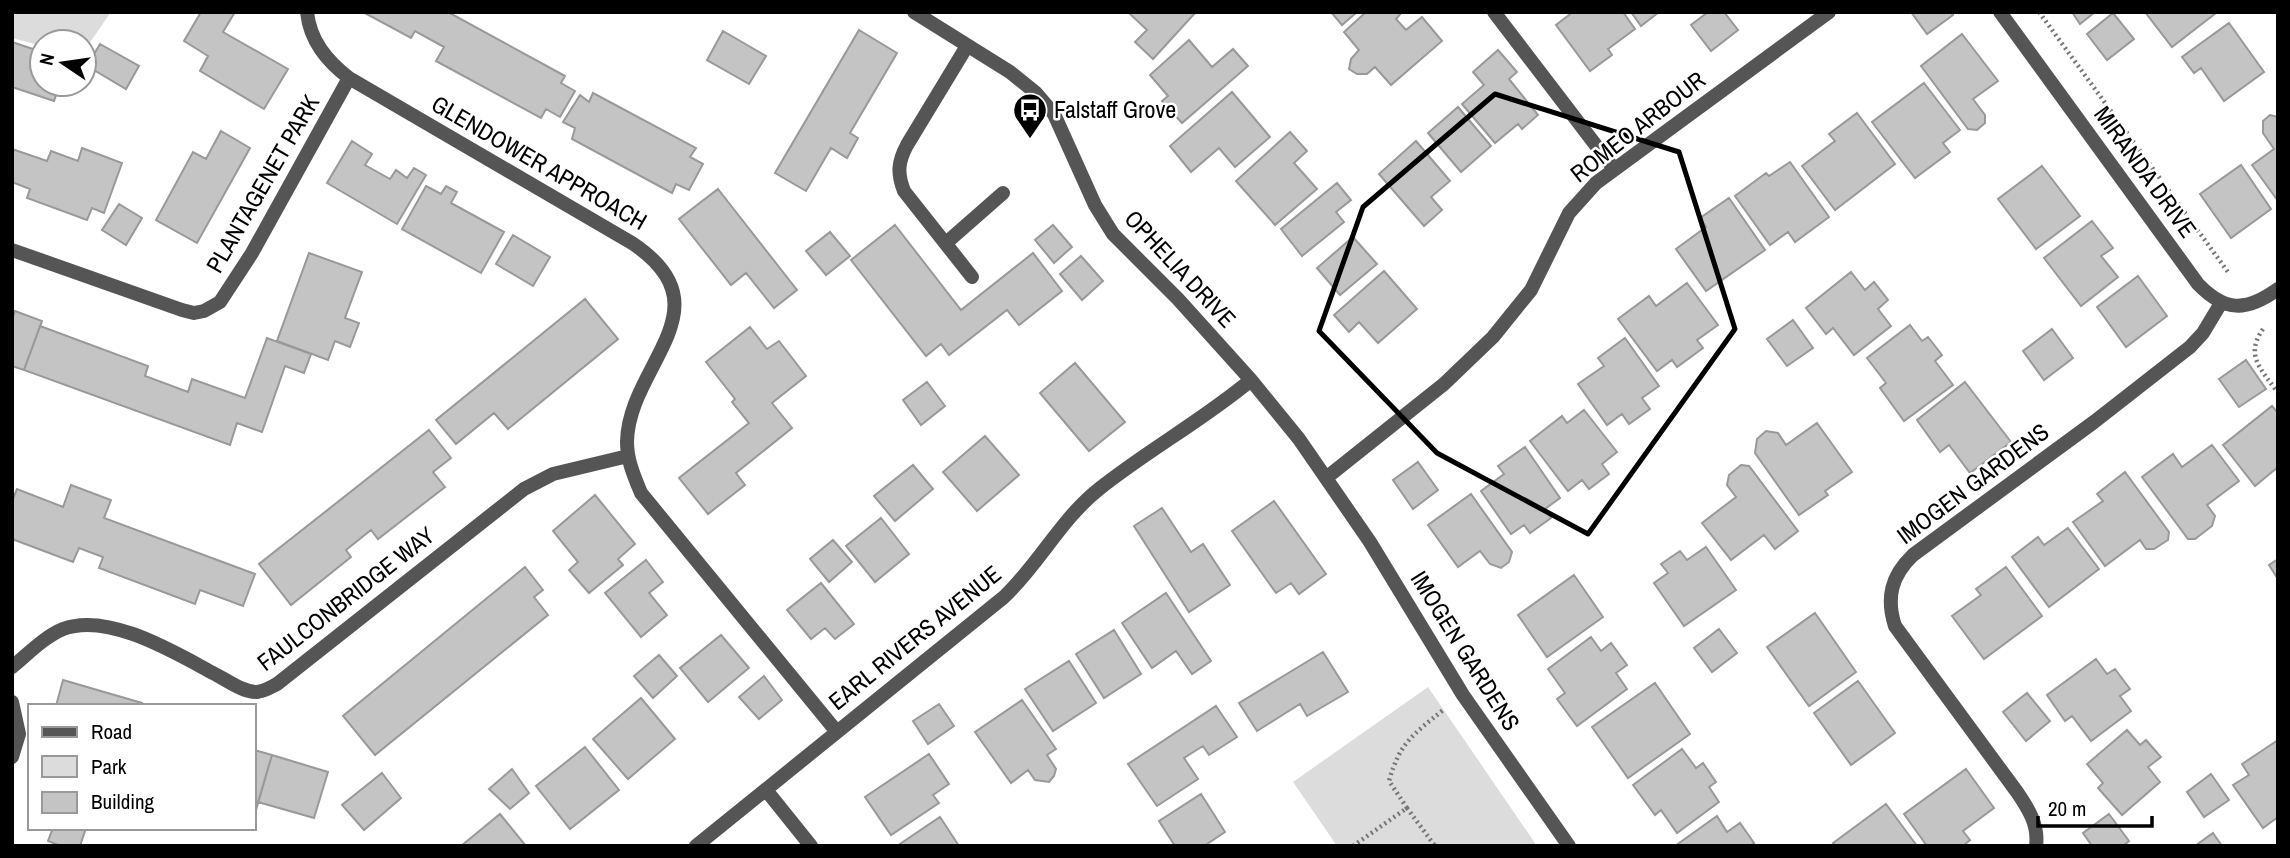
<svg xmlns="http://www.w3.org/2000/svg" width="2290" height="858" font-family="'Archivo Narrow',sans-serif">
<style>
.green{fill:#dcdcdc}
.building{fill:#c4c4c4;stroke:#999;stroke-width:2}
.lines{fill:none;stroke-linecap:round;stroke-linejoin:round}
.path{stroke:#777;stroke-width:4.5;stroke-dasharray:2 3.5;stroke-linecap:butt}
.street{stroke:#555;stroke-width:14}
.marked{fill:none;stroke:#000;stroke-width:5;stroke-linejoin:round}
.labels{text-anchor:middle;stroke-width:5;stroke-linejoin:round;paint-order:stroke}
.poi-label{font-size:24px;fill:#000;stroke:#fff;text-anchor:start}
.street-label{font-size:24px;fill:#000;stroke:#fff}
</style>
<rect width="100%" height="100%" fill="#fff"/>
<path class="green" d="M12 12H111L84 51V42H42V46L12 38Z
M1428 687 1537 846H1337L1293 782Z"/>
<path class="building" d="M201 12H235L223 32 288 69 264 109 200 71 208 56 184 41Z
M363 12H448L565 76 561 83 575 91 560 117 546 109 541 118 436 61 444 47 415 31 411 38Z
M1128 12H1196L1153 59 1135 42 1147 30Z
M1331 12H1357L1342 25Z
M1366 12H1402L1396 19 1406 30 1422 17 1442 41 1391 85 1375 67 1367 74H1357L1349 69 1351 59 1359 50 1344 32Z
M1573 12H1623L1635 29 1608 49 1612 55 1590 71 1556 25Z
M1631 12H1659L1641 26Z
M1708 12H1724L1738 30 1711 51 1691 25Z
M1911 12H1951L1953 15 1927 34Z
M2072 12H2095L2080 24Z
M2145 12H2216V13L2172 47Z
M2113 13 2134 39 2107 60 2087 34Z
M2229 23 2264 72 2224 101 2201 68 2194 73 2182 57Z
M859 30 897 53 850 133 858 138 847 158 831 148 806 191 775 173Z
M723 31 766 56 749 84 707 60Z
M1962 34 1998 81 1973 99 1985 115V123L1977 130 1968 129 1921 66Z
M1189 40 1212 67 1233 49 1248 66 1182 123 1162 101 1168 96 1150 75Z
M12 42 42 52V84H60L54 101 12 87Z
M100 44 139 66 126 89 87 66Z
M1498 50 1517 72 1509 79 1538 115 1522 129 1518 124 1495 143 1462 104 1484 85 1473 72Z
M1924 83 1960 130 1943 143 1950 152 1915 178 1872 122Z
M1232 92 1270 137 1235 167 1219 148 1191 172 1170 146Z
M593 93 696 148 690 157 703 164 689 190 676 184 672 193 572 139 575 128 563 122 580 95 589 102Z
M1458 107 1491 146 1461 172 1428 133Z
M1857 113 1895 164 1835 210 1802 166 1835 141 1829 134Z
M2270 115 2278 117V201L2252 165 2274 149 2263 133V121Z
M221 131 250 148 197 243 156 220 193 152 206 159Z
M1290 132 1307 151 1294 163 1317 189 1275 225 1236 181Z
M352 141 372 154 365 165 390 179 396 170 407 178 414 168 426 175 397 224 327 183Z
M1416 141 1450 181 1431 197 1442 210 1424 226 1379 174Z
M82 148 122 163 104 213 92 208 87 220 27 198 30 189 12 182V149L47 161 51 151 78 161Z
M1790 162 1829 217 1795 242 1788 232 1770 245 1735 196 1766 173 1769 176Z
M2241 165 2271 209 2231 238 2200 194Z
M2042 166 2080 216 2036 249 1998 199Z
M1337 183 1351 200 1336 212 1344 222 1302 256 1281 229Z
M426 186 441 194 446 186 457 192 451 203 504 232 481 273 402 229Z
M718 189 797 290 774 308 746 273 731 285 679 219Z
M1729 198 1765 250 1706 291 1676 249 1706 227 1700 218Z
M119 204 142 218 126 245 102 230Z
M2092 221 2113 248 2101 256 2118 277 2081 306 2044 258Z
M895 225 961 310 1033 253 1062 291 1019 325 1007 310 949 355 941 344 926 356 851 260Z
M1053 225 1072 247 1054 263 1035 240Z
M830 232 850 256 826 275 806 251Z
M513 235 550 257 533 286 496 264Z
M1353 237 1377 264 1340 295 1317 268Z
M309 253 362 272 345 318 359 323 350 347 335 341 328 360 277 341Z
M1081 256 1103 281 1082 300 1060 274Z
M1384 271 1417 309 1378 343 1359 322 1349 332 1334 315Z
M1851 272 1865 290 1874 282 1888 300 1878 309 1891 326 1854 355 1833 328 1826 334 1806 308Z
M2138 276 2167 316 2126 347 2097 307Z
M1687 283 1718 325 1697 340 1703 348 1677 367 1672 360 1657 371 1618 319 1649 296 1656 306Z
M585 299 618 339 508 429 494 413 456 444 436 420Z
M15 311 42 321 24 370 12 366V319Z
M1793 320 1813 348 1787 366 1767 339Z
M1910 325 1922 341 1928 337 1942 355 1935 361 1953 385 1904 421 1880 388 1886 383 1867 358Z
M40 326 148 366 145 376 188 392 192 379 245 398 267 338 311 354 304 373 285 366 262 432 237 423 230 445 24 370Z
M750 327 767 349 779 341 806 376 772 403 792 428 736 473 745 485 708 514 679 478 749 423 732 402 735 399 706 362Z
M2052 329 2073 358 2044 380 2023 351Z
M1625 338 1659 386 1642 398 1650 409 1629 424 1622 414 1607 425 1578 384 1604 366 1598 358Z
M2246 360 2266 389 2239 407 2219 379Z
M1075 363 1125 422 1089 451 1040 393Z
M927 382 945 406 921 425 903 400Z
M1965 382 2011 442 1970 473 1949 445 1940 452 1917 420Z
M2272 406 2278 413V467L2255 486 2223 445Z
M1584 410 1617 452 1602 464 1609 474 1589 489 1582 480 1568 491 1530 441 1562 416 1567 423Z
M1817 423 1852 472 1825 491 1828 495 1799 515 1755 453 1757 439 1766 431 1778 433 1786 445Z
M429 430 451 458 433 472 445 487 378 539 371 530 346 550 351 557 291 605 259 564Z
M985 436 1019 475 977 511 943 472Z
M2212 445 2239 481 2207 505 2215 516 2212 526 2195 539H2188L2142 477 2173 454 2182 467Z
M1525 447 1560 498 1545 509 1551 518 1530 533 1524 525 1511 534 1481 491 1504 474 1498 466Z
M1418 462 1438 490 1413 509 1393 480Z
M913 465 933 489 895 521 874 496Z
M1741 465 1749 466 1798 531 1775 549 1764 535 1731 560 1702 523 1736 497 1727 485 1729 475Z
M2125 472 2169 532 2168 540 2154 549H2146L2140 540 2105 566 2073 522 2103 501 2097 494Z
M71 485 111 500 104 518 255 574 243 606 200 590 195 604 99 568 103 557 79 548 73 562 12 539V501L17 489 63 507Z
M1471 494 1512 552 1509 562 1501 568 1490 564 1480 551 1458 567 1428 525Z
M595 495 635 544 618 559 623 565 589 593 569 570 578 562 553 531Z
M1274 501 1326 574 1299 594 1291 583 1276 593 1232 531Z
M1162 508 1191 552 1203 544 1230 585 1189 612 1134 526Z
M881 518 909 554 875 582 846 546Z
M2068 528 2099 569 2049 607 2012 557 2038 537 2044 545Z
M833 540 852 562 829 582 810 559Z
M1706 547 1736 590 1684 626 1654 583 1668 573 1661 564 1680 551 1687 560Z
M2278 559V579L2269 565Z
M646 560 663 582 649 593 667 615 641 637 605 593Z
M525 567 543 590 534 597 548 615 375 755 343 716Z
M2006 567 2042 616 1984 659 1952 616 1981 595 1976 589Z
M1574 575 1603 617 1547 657 1518 615Z
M821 583 854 624 835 639 825 628 811 639 787 610Z
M1166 593 1211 661 1192 674 1176 651 1152 668 1122 623Z
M1815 613 1856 672 1809 706 1767 647Z
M1719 629 1737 653 1712 672 1694 648Z
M1114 630 1141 674 1104 698 1076 654Z
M721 635 749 668 708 702 680 668Z
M1591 637 1601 651 1611 643 1627 665 1616 673 1627 689 1577 726 1557 699 1565 693 1548 669Z
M1323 652 1348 692 1307 716 1300 704 1257 731 1239 703Z
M659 655 677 676 653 698 634 676Z
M2096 659 2107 674 2115 669 2130 689 2120 696 2131 711 2091 741 2072 716 2065 721 2047 695Z
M1069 661 1096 703 1053 731 1025 689Z
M764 676 782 700 759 719 739 697Z
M63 680 142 703 141 706H56Z
M1858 681 1895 733 1851 765 1814 713Z
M1655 683 1690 734 1628 778 1592 727Z
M2027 693 2050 721 2026 741 2003 712Z
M641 698 675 739 628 779 593 739Z
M1022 700 1056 749 1047 755 1056 769 1054 776 1049 782 1035 780 1028 770 1011 783 975 732Z
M939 704 954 726 928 744 913 721Z
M1216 706 1237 737 1209 755 1203 746 1184 758 1198 779 1157 806 1128 764Z
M2127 730 2140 745 2146 740 2161 757 2148 767 2160 782 2122 815 2098 788 2103 783 2087 764Z
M2278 740V817L2263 828 2233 785 2249 775 2242 764Z
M585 747 619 790 570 829 536 786Z
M1682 749 1696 768 1703 763 1716 782 1709 787 1719 802 1677 833 1661 810 1655 815 1633 785Z
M254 750 272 755 254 817Z
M929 754 949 784 933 795 939 803 891 835 865 797Z
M272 755 328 772 314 818 258 802Z
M512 769 529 793 510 809 489 789Z
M1966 769 1994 808 1963 831 1970 840 1963 846H1927L1904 814Z
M382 773 401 798 364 830 342 805Z
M2211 774 2229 800 2204 817 2187 792Z
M1201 794 1225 832 1204 846H1175L1159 821Z
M1886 804 1917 846H1836L1833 843Z
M500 814 526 846H461Z
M2109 814 2129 841 2123 846H2092L2083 833Z
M1717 816 1727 832 1740 823 1754 843 1750 846H1675Z
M940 817 959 846H897Z
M53 828H86L80 846H61L48 841Z
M2213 833 2222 846H2195Z"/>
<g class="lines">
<path class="path" d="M2039 12 2228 272
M2263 329C2244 356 2262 370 2278 393
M1407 808 1389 781C1400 742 1413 735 1443 710
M1353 846 1407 808 1435 846"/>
<path class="street" d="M307 12C310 41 327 61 349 78L632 243C730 308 628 365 627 442 627 460 634 476 641 493L837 732
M914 12 1010 72 1036 93 1054 114 1095 205 1113 234 1178 299 1251 380 1299 439 1370 542 1463 695 1569 846
M1494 12 1614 169
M2000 12 2198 284C2225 312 2246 312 2278 289
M967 46 907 145C898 162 897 173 904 191L972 277
M946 243 1003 193
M12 250 182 310 194 313 204 311 220 302 252 253 349 78
M1326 478 1444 384 1493 337 1531 290 1569 213 1596 183 1829 12
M12 667C28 654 44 637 63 629 108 612 174 652 213 673 227 680 242 692 257 692 265 691 271 687 277 684L524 489 553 474 628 456
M12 702 19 734 12 757
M766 790 811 846
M696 846 1004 597C1039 564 1061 519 1099 489 1148 450 1203 420 1251 380
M2036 846C2039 825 2028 808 2017 792L1895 626C1886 598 1891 576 1913 555L2094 422 2190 347 2203 333 2221 303"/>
</g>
<path class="marked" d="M1495 94 1679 152 1735 329 1588 534 1437 453 1319 331 1363 207Z"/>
<defs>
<g id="bus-pin" transform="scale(1.75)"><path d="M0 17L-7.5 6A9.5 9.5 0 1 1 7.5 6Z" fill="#000" stroke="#fff"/><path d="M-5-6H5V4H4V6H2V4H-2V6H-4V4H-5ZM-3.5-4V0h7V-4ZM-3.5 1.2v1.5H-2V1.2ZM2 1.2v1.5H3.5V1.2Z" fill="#fff"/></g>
</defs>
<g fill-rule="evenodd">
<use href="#bus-pin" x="1030" y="110"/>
</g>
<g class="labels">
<g class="poi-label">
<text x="1054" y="118">Falstaff Grove</text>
</g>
<g class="street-label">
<text transform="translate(1638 127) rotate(-38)" y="8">ROMEO ARBOUR</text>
<text transform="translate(539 163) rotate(30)" y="8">GLENDOWER APPROACH</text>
<text transform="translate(2145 172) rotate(54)" y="8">MIRANDA DRIVE</text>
<text transform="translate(263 184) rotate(-60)" y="8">PLANTAGENET PARK</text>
<text transform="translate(1180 269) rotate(47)" y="8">OPHELIA DRIVE</text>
<text transform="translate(1973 484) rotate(-37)" y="8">IMOGEN GARDENS</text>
<text transform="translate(346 599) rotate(-38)" y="8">FAULCONBRIDGE WAY</text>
<text transform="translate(915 638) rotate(-39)" y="8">EARL RIVERS AVENUE</text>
<text transform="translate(1465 651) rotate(58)" y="8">IMOGEN GARDENS</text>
</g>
</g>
<rect width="2290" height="858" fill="none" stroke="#000000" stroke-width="28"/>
<rect x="28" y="704" width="228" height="126" fill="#ffffff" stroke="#999999" stroke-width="2"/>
<rect x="42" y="727" width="35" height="10" fill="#555555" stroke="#999999" stroke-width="2"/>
<text x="91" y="739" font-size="21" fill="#000000">Road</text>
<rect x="42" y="756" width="35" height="21" fill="#dcdcdc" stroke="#999999" stroke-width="2"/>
<text x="91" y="774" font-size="21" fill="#000000">Park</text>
<rect x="42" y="792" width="35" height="21" fill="#c4c4c4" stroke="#999999" stroke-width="2"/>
<text x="91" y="809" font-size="21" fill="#000000">Building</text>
<g transform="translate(63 63) rotate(283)"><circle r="33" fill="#ffffff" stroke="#999999" stroke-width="2"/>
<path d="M0-5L12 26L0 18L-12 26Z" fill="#000000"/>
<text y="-10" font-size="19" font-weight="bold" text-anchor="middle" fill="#000000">N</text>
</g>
<path d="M2038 816v10h114v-10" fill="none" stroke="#000000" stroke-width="3.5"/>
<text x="2048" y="816" font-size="21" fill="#000000" stroke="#ffffff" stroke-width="5" paint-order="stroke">20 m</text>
</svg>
